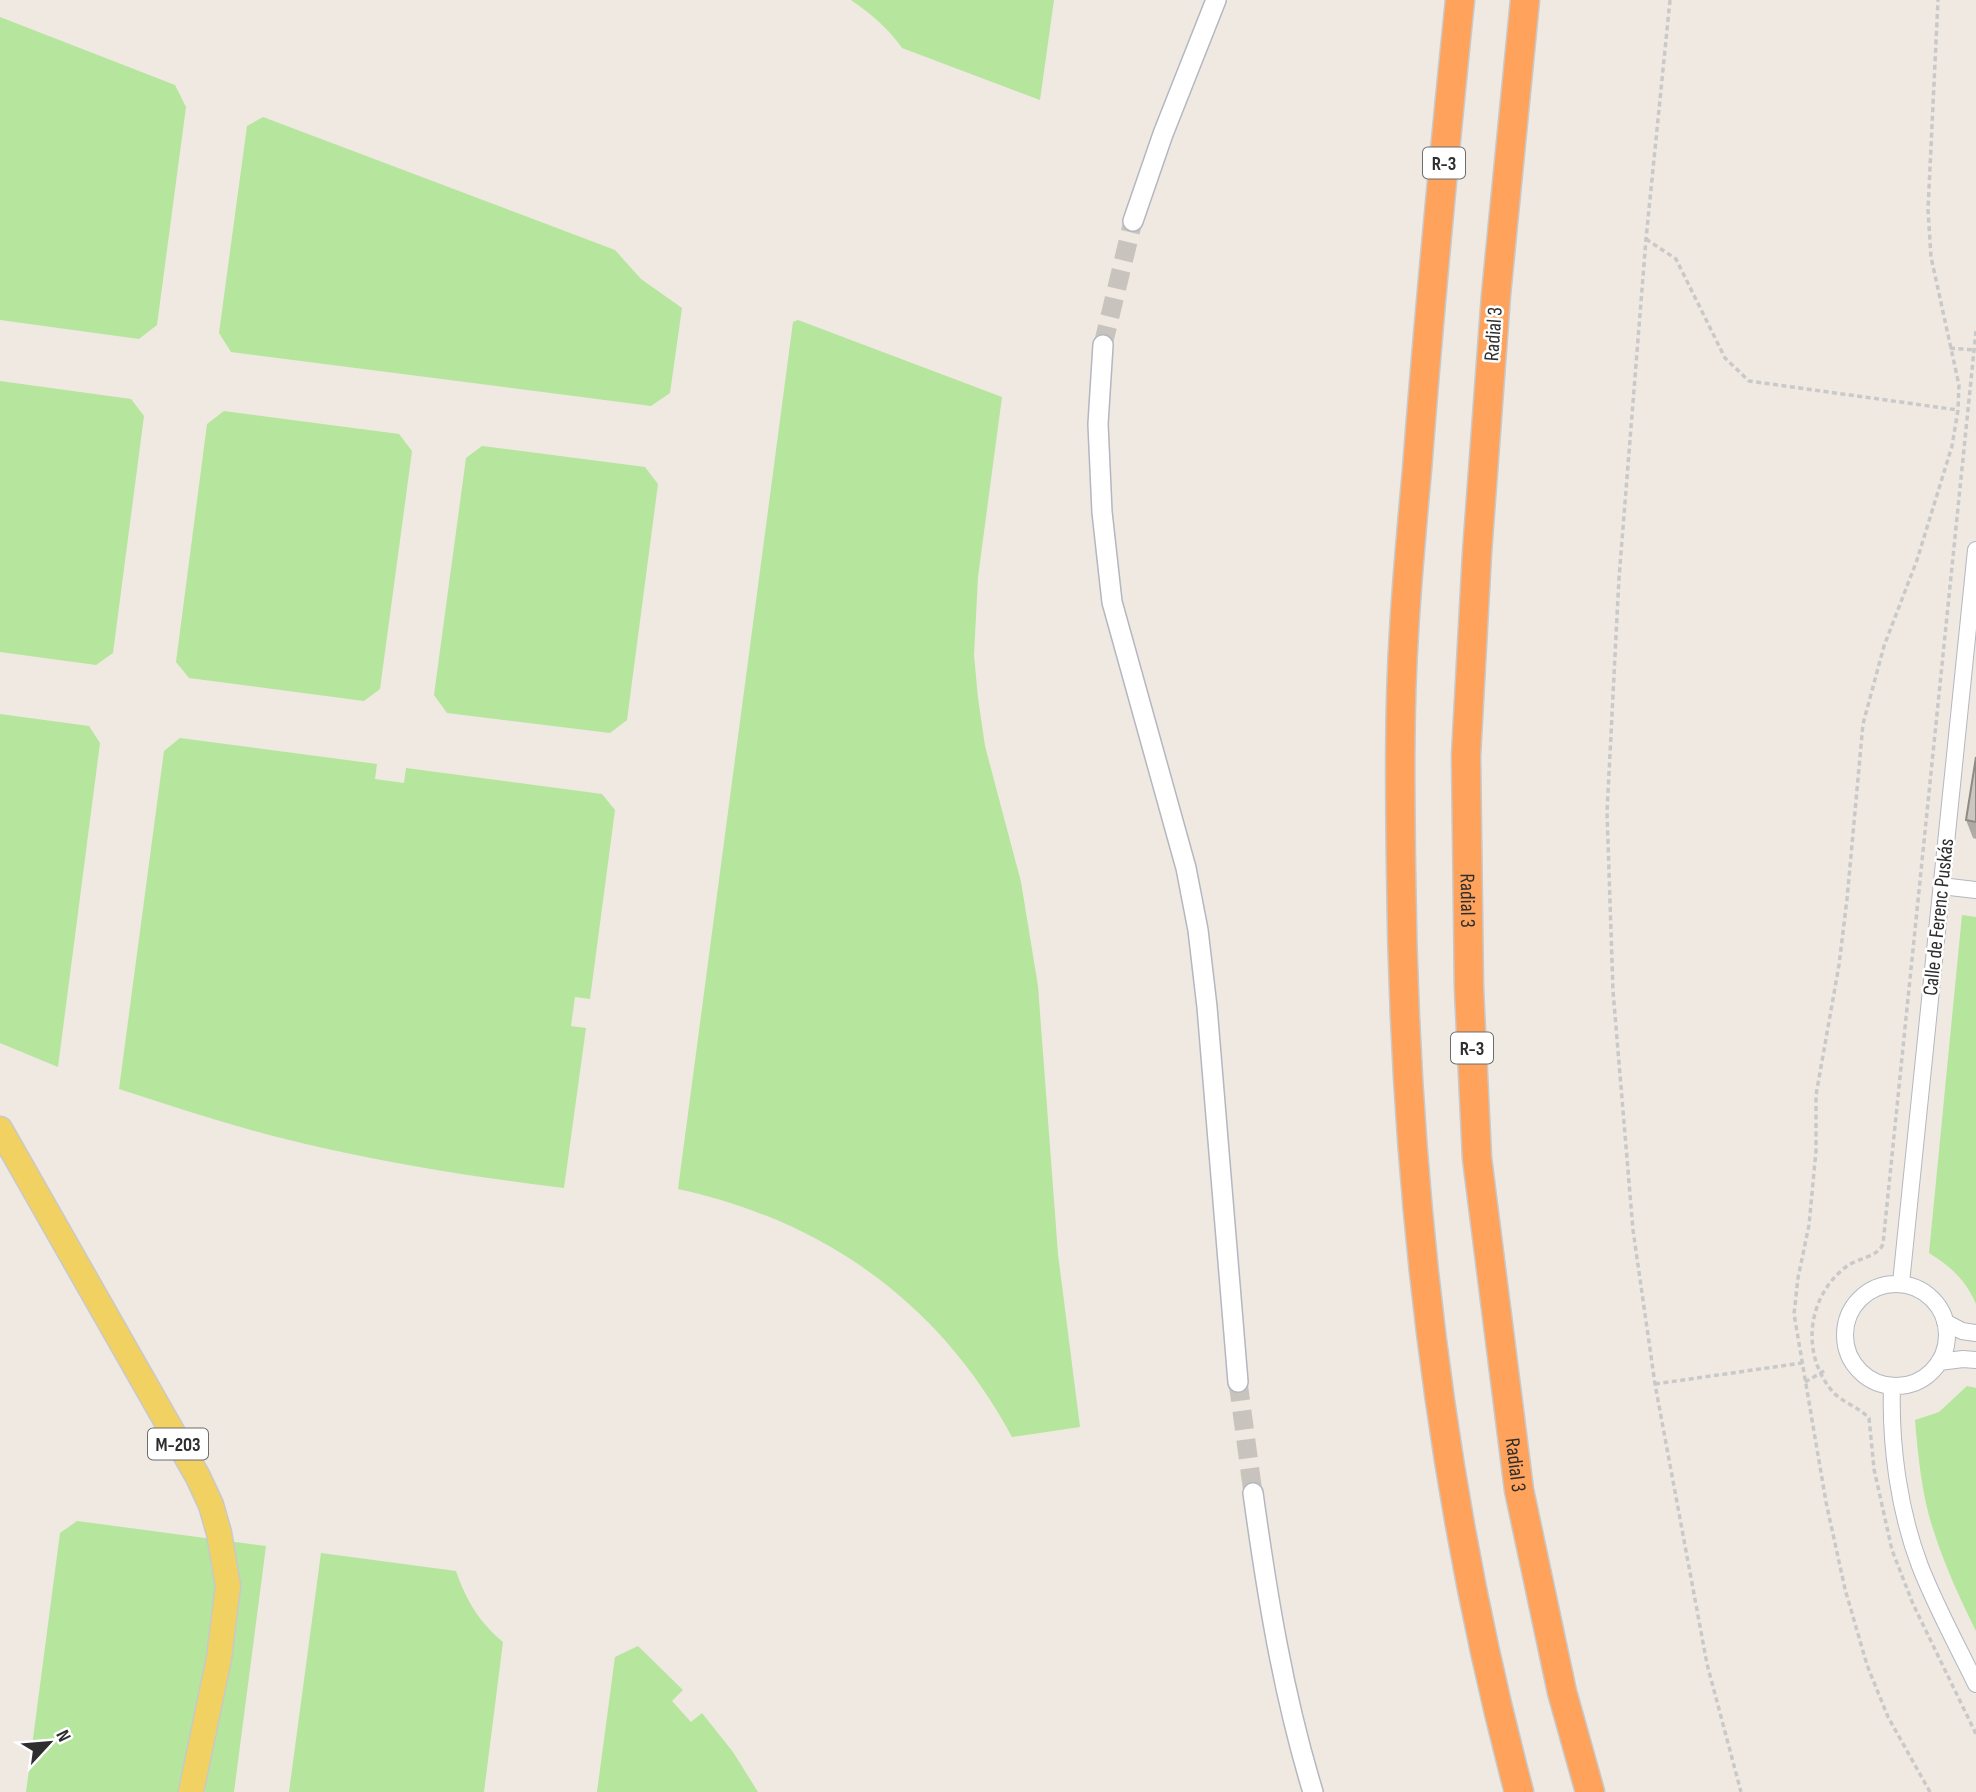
<svg xmlns="http://www.w3.org/2000/svg" width="1976" height="1792" font-family="'Sofia Sans Condensed',sans-serif">
<style>
.grass{fill:#b6e59e}
.lines{fill:none;stroke-linecap:round;stroke-linejoin:round}
.tertiary-tunnel{stroke:#c8c4bd;stroke-width:19;stroke-dasharray:19 10;stroke-linecap:butt}
.minor-casing{stroke:#b4b7c1;stroke-width:18}
.tertiary-casing{stroke:#b4b7c1;stroke-width:22}
.primary-casing{stroke:#c9c9c9;stroke-width:27}
.motorway-casing{stroke:#c9c9c9;stroke-width:31}
.path{stroke:#c9c9c9;stroke-width:3.5;stroke-dasharray:5 3.5;stroke-linecap:butt}
.minor{stroke:#fff;stroke-width:16}
.tertiary{stroke:#fff;stroke-width:19}
.primary{stroke:#f2d163;stroke-width:24}
.motorway{stroke:#ffa35c;stroke-width:28}
.wall{fill:#afaba4}
.building{fill:#cbc7bf;stroke:#8e8b86;stroke-width:2}
.labels{text-anchor:middle;stroke-width:5;stroke-linejoin:round;paint-order:stroke}
.shield{fill:#fff;stroke:#6d6d6d;stroke-width:2}
.shield-label{font-size:19px;font-weight:bold;fill:#2e2e2e}
.street-label{font-size:21px;fill:#2e2e2e;stroke:#fff}
</style>
<rect width="100%" height="100%" fill="#efe9e1"/>
<path class="grass" d="M851 0H1054L1040 100 902 48C888 28 871 14 851 0Z
M0 17 175 85 186 107 157 325 139 339 0 320Z
M263 117 615 250 641 279 682 308 670 393 651 406 231 352 219 333 247 126Z
M798 320 1002 397 978 577 974 655 978 698 985 746 1021 882 1038 986 1058 1254 1080 1427 1012 1437C940 1303 825 1221 678 1189L793 322Z
M0 381 131 399 144 416 113 653 96 665 0 652Z
M224 411 399 434 412 451 380 689 364 701 189 678 176 662 207 424Z
M482 446 645 467 658 484 627 720 610 733 447 713 434 695 466 458Z
M0 714 89 726 100 743 58 1067 0 1043Z
M180 738 377 764 375 779 404 783 406 768 602 794 615 810 590 999 575 997 571 1026 586 1028 564 1188C483 1178 403 1166 323 1148 254 1133 186 1111 119 1089L164 751Z
M1962 915 1976 917V1304C1966 1280 1950 1266 1929 1253Z
M1967 1386 1976 1388V1631C1960 1599 1945 1566 1934 1532 1922 1498 1918 1455 1915 1420L1939 1412Z
M77 1521 266 1546 234 1792H26L60 1533Z
M321 1553 456 1571C466 1600 479 1622 503 1642L484 1792H289Z
M638 1646 683 1690 672 1701 691 1722 702 1713 733 1752 758 1792H597L615 1657Z"/>
<g class="lines">
<path class="tertiary-tunnel" d="M1103 345 1133 221
M1238 1382 1253 1493"/>
<g class="minor-casing">
<path id="minor" d="M1941 886 1976 890
M1901 1283 1976 550
M1845 1335a51 51 0 1 1 102 0a51 51 0 1 1-102 0Z
M1945 1322 1962 1331 1976 1333
M1939 1362 1963 1359 1976 1360
M1892 1386C1890 1445 1899 1511 1920 1566 1936 1607 1957 1645 1976 1684"/>
</g>
<g class="tertiary-casing">
<path id="tertiary" d="M1133 221 1163 134 1216 0
M1103 345 1098 424 1102 512 1112 602 1186 868 1198 930 1207 1007 1238 1382
M1253 1493C1267 1594 1283 1694 1313 1792"/>
</g>
<g class="primary-casing">
<path id="primary" d="M0 1129 198 1477 211 1505 219 1533 228 1586 219 1658 191 1792"/>
</g>
<g class="motorway-casing">
<g id="motorway">
<path d="M1460 0C1444 156 1429 313 1417 470 1412 524 1407 578 1404 632 1399 710 1400 790 1401 868 1404 1179 1439 1491 1519 1792"/>
<path id="s1" d="M1525 0 1496 295 1477 553 1466 756 1469 989 1477 1158 1519 1490 1562 1692 1590 1792"/>
</g>
</g>
<path class="path" d="M1670 0 1646 239 1619 578 1607 812 1613 991 1633 1230 1655 1384 1707 1664 1741 1792
M1646 239 1676 259 1725 358 1749 381 1958 410
M1976 331 1883 1244C1878 1257 1858 1258 1847 1266 1807 1296 1800 1354 1833 1392 1843 1403 1859 1407 1869 1418L1874 1469 1892 1550 1913 1604 1976 1734
M1950 348 1974 350
M1805 1382 1826 1370
M1655 1384 1802 1363
M1930 1792 1888 1717 1867 1665 1845 1589 1826 1502 1794 1314 1798 1278 1809 1225 1816 1151V1095L1839 965 1847 899 1863 724 1884 646 1917 560 1952 446 1958 410 1959 385 1931 257 1928 210 1938 0"/>
<use href="#minor" class="minor"/>
<use href="#tertiary" class="tertiary"/>
<use href="#primary" class="primary"/>
<use href="#motorway" class="motorway"/>
</g>
<path class="wall" d="M1976 757V839L1973 838 1966 820Z"/>
<path class="building" d="M1976 757V822L1966 820Z"/>
<g class="labels">
<g class="shield">
<rect x="1423" y="147.5" width="42" height="31" rx="5"/>
<rect x="1451" y="1032.5" width="42" height="31" rx="5"/>
<rect x="148" y="1428.5" width="60" height="31" rx="5"/>
</g>
<g class="shield-label">
<text x="1444" y="170">R-3</text>
<text x="1472" y="1055">R-3</text>
<text x="178" y="1451">M-203</text>
</g>
<g class="street-label">
<text transform="translate(1493 334) rotate(-86)" y="7">Radial 3</text>
<text dy="7" stroke="none"><textPath href="#s1" startOffset="903">Radial 3</textPath></text>
<text transform="translate(1938 917) rotate(-84)" y="7">Calle de Ferenc Puskás</text>
<text dy="7" stroke="none"><textPath href="#s1" startOffset="1470">Radial 3</textPath></text>
</g>
</g>
<g transform="translate(49 1743) rotate(64)" stroke="#ffffff" stroke-width="5" paint-order="stroke">
<path d="M0-5L12 26L0 18L-12 26Z" fill="#2e2e2e"/>
<text y="-10" font-size="19" font-weight="bold" text-anchor="middle" fill="#2e2e2e">N</text>
</g>
</svg>
